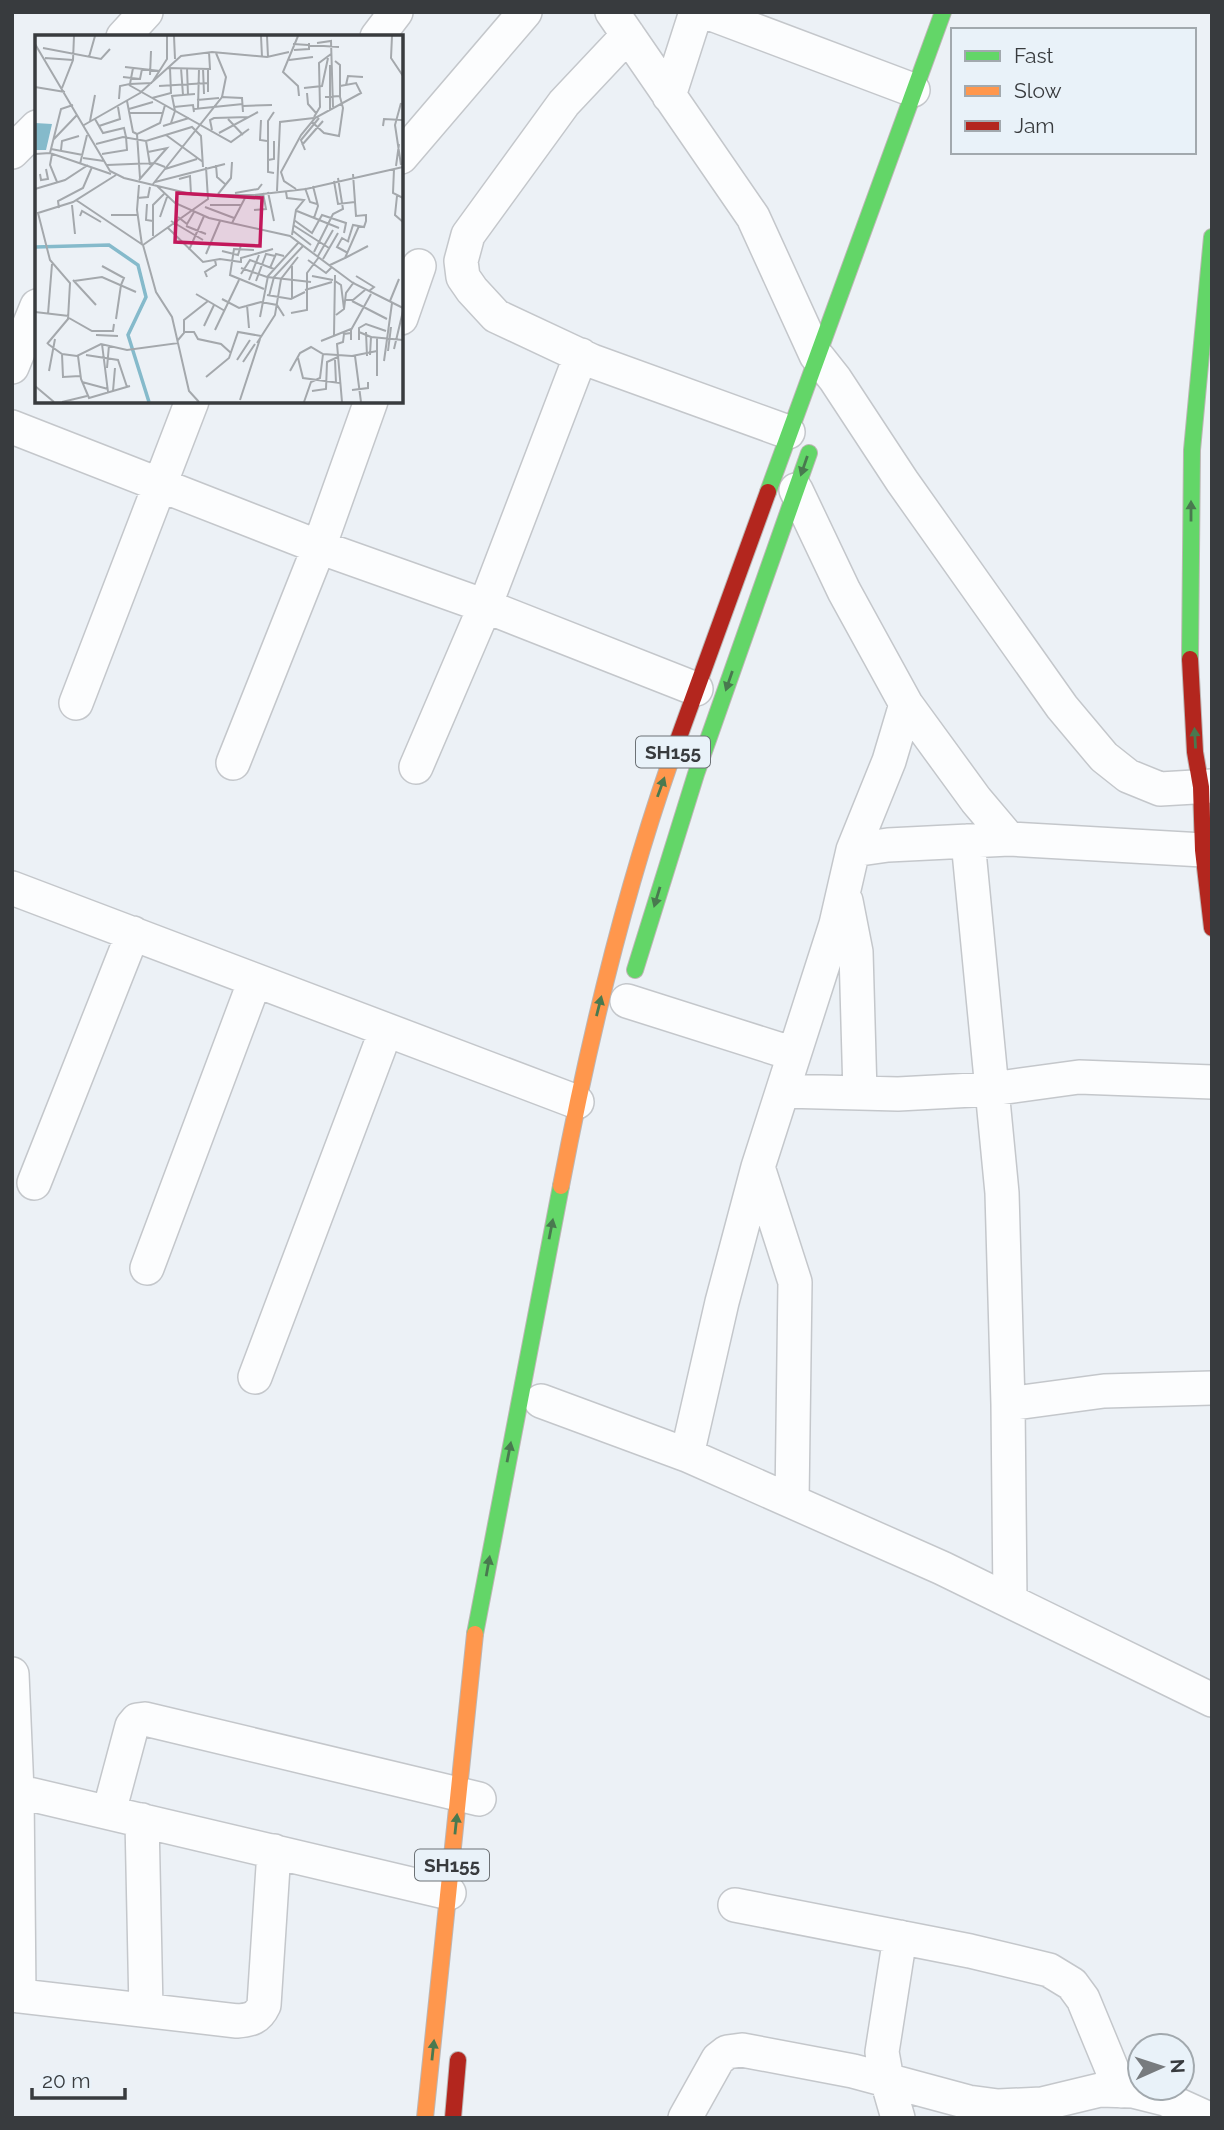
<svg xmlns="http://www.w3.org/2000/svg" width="1224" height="2130" font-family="Raleway,sans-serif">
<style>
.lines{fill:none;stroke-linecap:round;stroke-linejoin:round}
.street-casing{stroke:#c4c7cb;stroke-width:36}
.fast-casing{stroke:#bcb6b4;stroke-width:18}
.slow-casing{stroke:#bcb6b4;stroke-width:18}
.jam-casing{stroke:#bcb6b4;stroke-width:18}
.street{stroke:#fcfdfe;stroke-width:33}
.fast{stroke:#63d668;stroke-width:16}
.slow{stroke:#ff974d;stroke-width:16}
.jam{stroke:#b3261e;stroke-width:16}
.oneway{fill:#49794f}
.labels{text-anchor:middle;stroke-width:6;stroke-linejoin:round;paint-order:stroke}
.shield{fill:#e9f2f9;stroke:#6d7276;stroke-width:2}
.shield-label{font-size:19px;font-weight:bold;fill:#383b3e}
.inset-river{fill:none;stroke:#85bacb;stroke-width:3.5}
.inset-road{fill:none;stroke:#a4a8ac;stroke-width:2}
.view{fill:#c2185b;fill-opacity:0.15;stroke:#c2185b;stroke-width:3.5}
.inset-edge{fill:none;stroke:#383b3e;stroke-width:3.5}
</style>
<rect width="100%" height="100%" fill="#ecf1f6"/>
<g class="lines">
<g class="street-casing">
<path id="street" d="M612 12 753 217 816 355 835 379 902 481 1062 707 1104 757 1128 776 1160 789 1212 786
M706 12 913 90
M628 35 564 103 468 235 461 261 463 277 472 290 496 316 592 361 788 432
M123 37 146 12
M377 37 396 12
M669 96 696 12
M12 152 37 127
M401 157 525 12
M401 318 419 266
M12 367 37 306
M12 427 319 547 485 606 696 689
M796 490 844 591 906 704 976 800 1009 839
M76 703 192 401
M233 763 319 547 371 401
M416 767 485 606 581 355
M968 841 1002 1193 1008 1404 1010 1601
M853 850 888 845 1009 839 1203 850
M12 888 577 1102
M846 901 856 952 860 1093
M627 1001 794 1054
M783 1091 898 1094 992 1089 1079 1077 1212 1082
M758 1167 795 1282 792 1501
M34 1183 133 933
M147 1268 255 980
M255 1377 386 1030
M541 1401 687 1455 942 1568 1212 1700
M1008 1404 1104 1391 1212 1388
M687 1455 722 1302 758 1167 836 924 853 850 889 761 906 704
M12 1674 17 1791 19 1996
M12 1790 449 1893
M109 1812 132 1726 137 1720 145 1719 479 1799
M142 1820 146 2010
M735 1905 970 1951 1049 1970 1072 1984 1083 1999 1121 2091
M12 1995 237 2021C251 2020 258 2018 264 2005L274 1851
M685 2118 718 2059 727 2052 742 2050 853 2071 968 2102 998 2106 1042 2104 1100 2090 1133 2091 1165 2099 1207 2118
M898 2118 887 2080 882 2052 900 1937"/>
</g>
<g class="fast-casing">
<path id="fast" d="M768 492 943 12
M1190 659 1192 450 1212 237
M635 970 696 774 809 453
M475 1634 561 1186"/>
</g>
<g class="slow-casing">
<path id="slow" d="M561 1186C589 1039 624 892 674 751
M425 2118 475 1634"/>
</g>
<g class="jam-casing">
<path id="jam" d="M1190 659 1195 752 1201 787 1203 850 1212 928
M674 751 768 492
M453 2118 458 2060"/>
</g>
<use href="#street" class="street"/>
<use href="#fast" class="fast"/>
<use href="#slow" class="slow"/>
<use href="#jam" class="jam"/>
</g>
<defs><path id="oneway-solid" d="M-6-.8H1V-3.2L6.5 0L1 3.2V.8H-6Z" transform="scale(1.75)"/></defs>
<g class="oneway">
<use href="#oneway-solid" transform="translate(804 466) rotate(109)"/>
<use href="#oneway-solid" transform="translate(1191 511) rotate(-90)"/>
<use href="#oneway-solid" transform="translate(729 681) rotate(109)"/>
<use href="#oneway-solid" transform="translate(1195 738) rotate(-93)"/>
<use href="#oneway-solid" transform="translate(661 787) rotate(-70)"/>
<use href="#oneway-solid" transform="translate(657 897) rotate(107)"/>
<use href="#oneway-solid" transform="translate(599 1006) rotate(-76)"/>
<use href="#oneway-solid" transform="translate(551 1229) rotate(-79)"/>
<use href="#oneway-solid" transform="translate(509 1452) rotate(-79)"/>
<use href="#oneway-solid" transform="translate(488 1566) rotate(-80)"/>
<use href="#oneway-solid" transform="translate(456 1824) rotate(-84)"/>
<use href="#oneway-solid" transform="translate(433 2050) rotate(-84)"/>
</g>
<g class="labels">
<g class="shield">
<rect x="636" y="736.5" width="74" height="31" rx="5"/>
<rect x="415" y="1849.5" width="74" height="31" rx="5"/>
</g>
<g class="shield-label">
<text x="673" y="759">SH155</text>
<text x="452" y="1872">SH155</text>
</g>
</g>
<g transform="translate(35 35)">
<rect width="368" height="368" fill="#ecf1f6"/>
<path d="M0 88 17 89 11 115H0Z" fill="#85bacb"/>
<path class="inset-river" d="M0 212 74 210 103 230 111 262 93 300 114 367"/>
<path class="inset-road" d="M139 1 140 24M226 1 227 22M232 1 233 22M263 1 248 37 263 51 264 61M357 1 356 23 368 41M282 8 296 6 298 72M0 9 75 136 89 143 160 160H219L271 154 368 132M258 9 304 12M8 13 66 24 75 14M259 15 274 14V8M54 22 60 1M10 23 38 25M254 25 278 22M295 30V75M90 32 125 36M132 33 175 34 174 17M146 33 148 60 160 59M152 33 153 60M168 33 169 59M173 33V57M115 40 116 16M88 42 105 44 107 34M118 46 132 24V1M95 49 117 48M94 50 196 107 214 94M311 50 313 41 328 42M124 51 173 48M0 52 30 57M27 53 38 25 39 1M269 53 287 51 293 23M272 58 273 69 281 78M186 62 207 63 208 77M290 62 305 61V30L300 26M117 63 136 58 135 33M84 64 85 51 95 49 98 33M162 65 184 63M92 66 98 97 102 99M366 68 360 90 366 130M208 71 237 70M139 72 158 70 159 77M163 73 164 34M94 74 118 67M159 74 208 69M239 77 233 86V137L239 138M94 78H128M279 82 285 72 284 28 296 19M60 84 68 98 89 93 91 102M193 84 208 100M226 85 225 105 232 106M55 86 60 60M277 87 289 98 304 101 308 73 305 62M136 88 140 76 137 61 148 60M49 90 105 58 146 21 177 17 232 22 254 17M64 91 85 84 83 72M128 91 154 83M348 91 349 84 367 85M177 95 175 85 179 83 214 82M184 98 223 77M131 100 168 127M19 104 42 80M111 106 115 130M61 109 88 102 111 106 157 92 166 101 168 132M267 110 288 86M16 114 48 120M26 115 27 106 44 101M270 115 266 105 284 83M15 118 26 74 38 70M0 119 15 118 76 139M17 119 15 130 22 147M67 119 92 115 91 102M48 123 69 126M233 125 239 124V106M45 129 52 100M72 130 120 128 130 132M181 130 182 142 190 149M361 131 364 109M130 134 162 124M359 134 358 158 368 163M5 139 6 145 13 144 11 134M105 143 102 99 125 88 130 70M144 144 155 141 156 159M104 145 132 113 113 117M299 146 303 169 320 167M120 147 190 129M118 149 187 62 191 42 181 18M104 150 102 175 107 210M122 151 140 168 174 183 255 201 318 248 368 273M278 151 283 171 279 183M270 153 275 167 282 169M0 154 30 145 53 130M261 154 249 146 246 137 266 100 280 83 326 58 321 48 305 51M242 156 245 87 279 83M233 157 239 186M251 157 252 163 269 165 261 175 257 200M200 158 223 154 227 149M183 159 196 143 197 127M362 161 360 180 368 187M102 163 113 162 115 152M41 165 108 210M112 169 111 185 118 186M37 170 40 199M175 170H206M170 172 199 183M24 173 23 166 48 153 57 132M219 175 231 174 228 158M262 176 304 193M76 180H102M45 181 47 176 66 187M125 182 132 162M143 182 152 189 159 177M226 184 228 160M259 185 277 198 287 180 311 188 309 198M136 186 168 205M197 188 211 161M258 190 294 213M151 191 171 199M132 192 168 227 185 224 206 227M258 196 276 210M118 201V170L129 159M313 206 318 190 329 192 331 186V180L321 181 318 139M108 210 173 164 171 132M108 210 121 257 137 282 143 308M154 215 169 181M219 215 199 214 195 240 229 254M187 216 203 220 206 210H219M279 217 298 179 308 174 303 143M313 218 302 212 307 203 314 207M171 219 185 186M283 221 298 195M310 223 333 211M288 224 303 198M273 225 291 238 297 232M206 228V223L238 214M295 230 310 223 324 191M67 231 89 243 86 250M257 231V264M206 233 232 242 276 247M235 233 241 219 249 221M206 239 215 225 239 234M277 241 298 245M321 241 339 252 334 256M172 242 170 237 181 230 180 225M38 245 61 270M214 245 224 220M39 246 67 242 101 257M221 246 231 219 240 221M300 246 306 250 309 274M270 255 297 247M161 259 190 276M232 260 256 264 270 257M234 261 239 242 268 211M187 264 204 273 226 267 242 270 249 281M310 265H318L330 255M317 266 352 284M355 266 364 244M212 270 214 293M0 277 34 281M256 278 272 275V238L284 222M13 279 17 229M301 280 309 274 311 258 319 247M225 282 233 241 264 207M34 283 57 296H78L79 289M81 284 86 250M169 291 179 270M180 295 204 245M149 297H159L163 304 186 309 196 318M324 297 336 302 335 320M331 297 332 321M61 300 83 301M299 300 300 240M336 302 368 305M342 303V341M143 305 149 298V285L173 266M316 305V295L336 259M324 305V293L331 289 351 296M286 306 316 294M222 308 240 280 246 244 263 222M12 309 33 284 35 248 15 225 3 178 38 167 81 140M13 309 27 319 42 321 66 309 92 315 143 308 154 356 164 367M67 309 73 357M359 314 368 276M353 316 356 292M27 319 28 342 45 341M51 320 83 325 92 352M43 321 46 344 54 363 95 351M320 321 326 367M263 323 268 343 305 348M202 325 215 305M300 325 301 348M349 326 357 268M208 327 220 309M72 333 74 310M14 336 20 304M255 336 265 318 276 312 288 319 317 321 342 316M171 342 194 323 203 297 226 301M47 347 73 354M0 351 19 367M317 355 333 353V347M78 356 80 333M277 356 291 354 292 327 303 322M205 365 225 304M27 367 52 361M269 367 276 347 285 343 288 319M307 367 302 309 308 307 309 299 316 298"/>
<path class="view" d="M142 158 227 163 225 211 140 207Z"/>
<rect width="368" height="368" class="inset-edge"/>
</g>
<rect width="1224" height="2130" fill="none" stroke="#383b3e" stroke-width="28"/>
<rect x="951" y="28" width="245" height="126" fill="#e9f2f9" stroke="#a2a9ae" stroke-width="2"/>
<rect x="965" y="51" width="35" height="10" fill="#63d668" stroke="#a2a9ae" stroke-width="2"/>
<text x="1014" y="63" font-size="21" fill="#383b3e">Fast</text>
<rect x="965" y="86" width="35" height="10" fill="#ff974d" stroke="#a2a9ae" stroke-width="2"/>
<text x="1014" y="98" font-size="21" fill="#383b3e">Slow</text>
<rect x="965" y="121" width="35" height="10" fill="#b3261e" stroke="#a2a9ae" stroke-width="2"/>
<text x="1014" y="133" font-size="21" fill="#383b3e">Jam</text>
<g transform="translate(1161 2067) rotate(87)"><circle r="33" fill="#e9f2f9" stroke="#a2a9ae" stroke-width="2"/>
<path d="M0-5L12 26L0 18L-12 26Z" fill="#777b7e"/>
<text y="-10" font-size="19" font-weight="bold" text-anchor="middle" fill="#383b3e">N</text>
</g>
<path d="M32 2088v10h93v-10" fill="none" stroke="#383b3e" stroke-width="3.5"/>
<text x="42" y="2088" font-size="21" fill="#383b3e" stroke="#e9f2f9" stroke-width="5" paint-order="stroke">20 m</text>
</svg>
